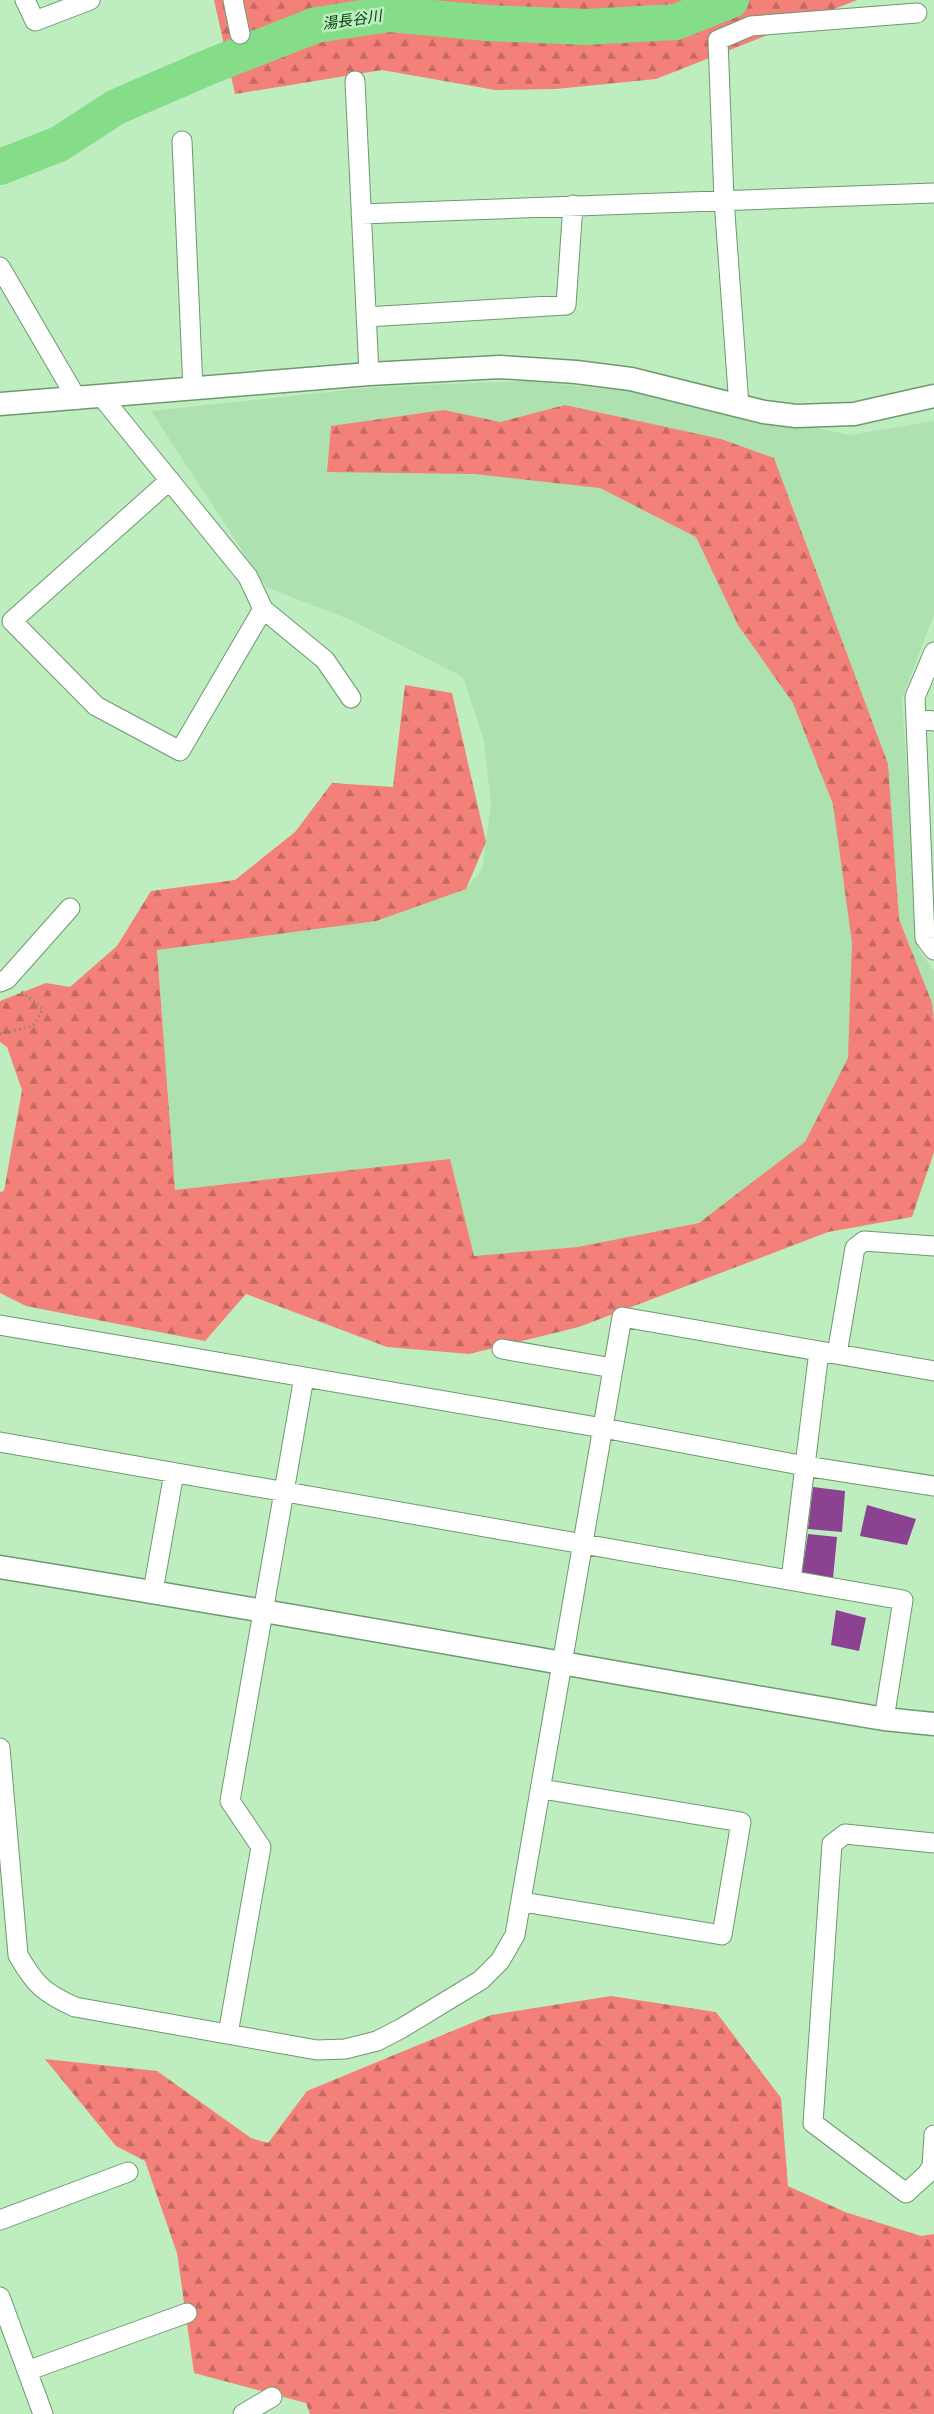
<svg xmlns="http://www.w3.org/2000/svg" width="934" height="2414" font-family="Quicksand,'Noto Sans JP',sans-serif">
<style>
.built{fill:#ade1af}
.forest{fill:url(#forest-firs)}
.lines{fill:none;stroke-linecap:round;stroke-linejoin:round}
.river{stroke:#85dc89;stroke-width:36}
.building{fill:#8b4290}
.minor-casing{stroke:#6d996f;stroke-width:21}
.tertiary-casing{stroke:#6d996f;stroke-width:25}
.path{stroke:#6b8c6c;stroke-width:3;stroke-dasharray:1 4;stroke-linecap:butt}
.minor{stroke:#fff;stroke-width:19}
.tertiary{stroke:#fff;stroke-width:22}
.labels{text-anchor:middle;stroke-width:5;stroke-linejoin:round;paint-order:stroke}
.water-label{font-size:15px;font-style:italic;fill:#01430f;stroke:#beedbf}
</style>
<defs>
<pattern id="forest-firs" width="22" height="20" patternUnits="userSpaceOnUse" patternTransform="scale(1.25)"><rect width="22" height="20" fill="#f48179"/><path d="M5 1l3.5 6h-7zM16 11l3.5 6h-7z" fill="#c46962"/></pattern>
</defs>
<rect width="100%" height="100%" fill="#beedbf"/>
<path class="built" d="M529 381 660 394 849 435 934 421V614L902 699 918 949 934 971V1135L731 1233 474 1257 177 1215 156 932 466 889 482 870 491 804 484 741 463 677 351 620 266 587 151 411 376 387Z"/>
<path class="forest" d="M214 0H857L656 79 556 89 495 90 382 70 235 94Z
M565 405 721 439 774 458 888 764 899 919 932 1003 934 1022V1152L912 1217 828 1232 579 1327 469 1354 387 1347 246 1294 205 1341 26 1306 0 1293V1192L4 1191 22 1090 7 1047 0 1042V1001L46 983 70 987 117 946 151 891 235 880 295 832 332 783 393 787 405 685 452 693 486 842 466 889 376 921 157 950 175 1190 450 1159 474 1256 578 1247 699 1223 805 1142 848 1058 852 943 833 804 793 703 738 625 696 537 600 488 475 474 327 472 331 426 444 410 500 422Z
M611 1996 716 2012 781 2098 788 2186 845 2212 921 2236 934 2234V2414H310L306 2403 194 2373 177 2253 145 2161 116 2146 45 2059 157 2071 251 2138 268 2143 307 2091 491 2015Z"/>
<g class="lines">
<path class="river" d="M0 167 59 144 116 107 211 66 316 25 389 14 487 23 586 27 676 22 731 0"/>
</g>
<path class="building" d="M813 1487 845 1491 842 1532 808 1529Z
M867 1505 916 1519 907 1545 860 1536Z
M808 1534 837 1537 833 1578 802 1572Z
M836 1610 866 1618 859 1651 831 1645Z"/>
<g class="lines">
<g class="minor-casing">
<path id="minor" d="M25 0 35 21 90 0
M233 0 240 34
M355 81 369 374
M182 141 193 389
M361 214 934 193
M0 267 77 399
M366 317 566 305 573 205
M102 397 248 577 263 609 180 751 96 706 12 621 170 480
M739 406 724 200 718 40 751 26 917 13
M263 609 325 660 351 698
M934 652 915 697 925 938 934 950
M916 719 934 721
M0 982 7 979 70 908
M0 1325 603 1428 805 1466 934 1486
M502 1349 613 1368
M837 1354 855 1248 864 1241 934 1246
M0 1442 903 1600 884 1719
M791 1580 819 1351
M153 1591 174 1473
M0 1748 18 1955C35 1985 44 1993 75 2007L317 2050 345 2049 377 2041 402 2028 481 1980 500 1961 515 1935 622 1317 934 1371
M523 1902 722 1935 741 1822 542 1789
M228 2034 261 1847 230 1801 304 1377
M934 2135 932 2166H934
M932 2166 927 2174 906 2193 813 2123 832 1844 845 1834 934 1843
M0 2220 128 2172
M0 2297 43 2414
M27 2371 187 2313
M243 2414 272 2397"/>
</g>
<g class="tertiary-casing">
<path id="tertiary" d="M0 404 369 374 500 367 576 372 631 379 764 412 796 416 854 414 934 396
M0 1567C295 1614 589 1669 884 1719L934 1724"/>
</g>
<path class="path" d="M0 1034 33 1026 43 1009 21 991"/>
<use href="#minor" class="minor"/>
<use href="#tertiary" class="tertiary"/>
</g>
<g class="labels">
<g class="water-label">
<text transform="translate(352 20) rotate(-8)" y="5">湯長谷川</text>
</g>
</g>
</svg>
